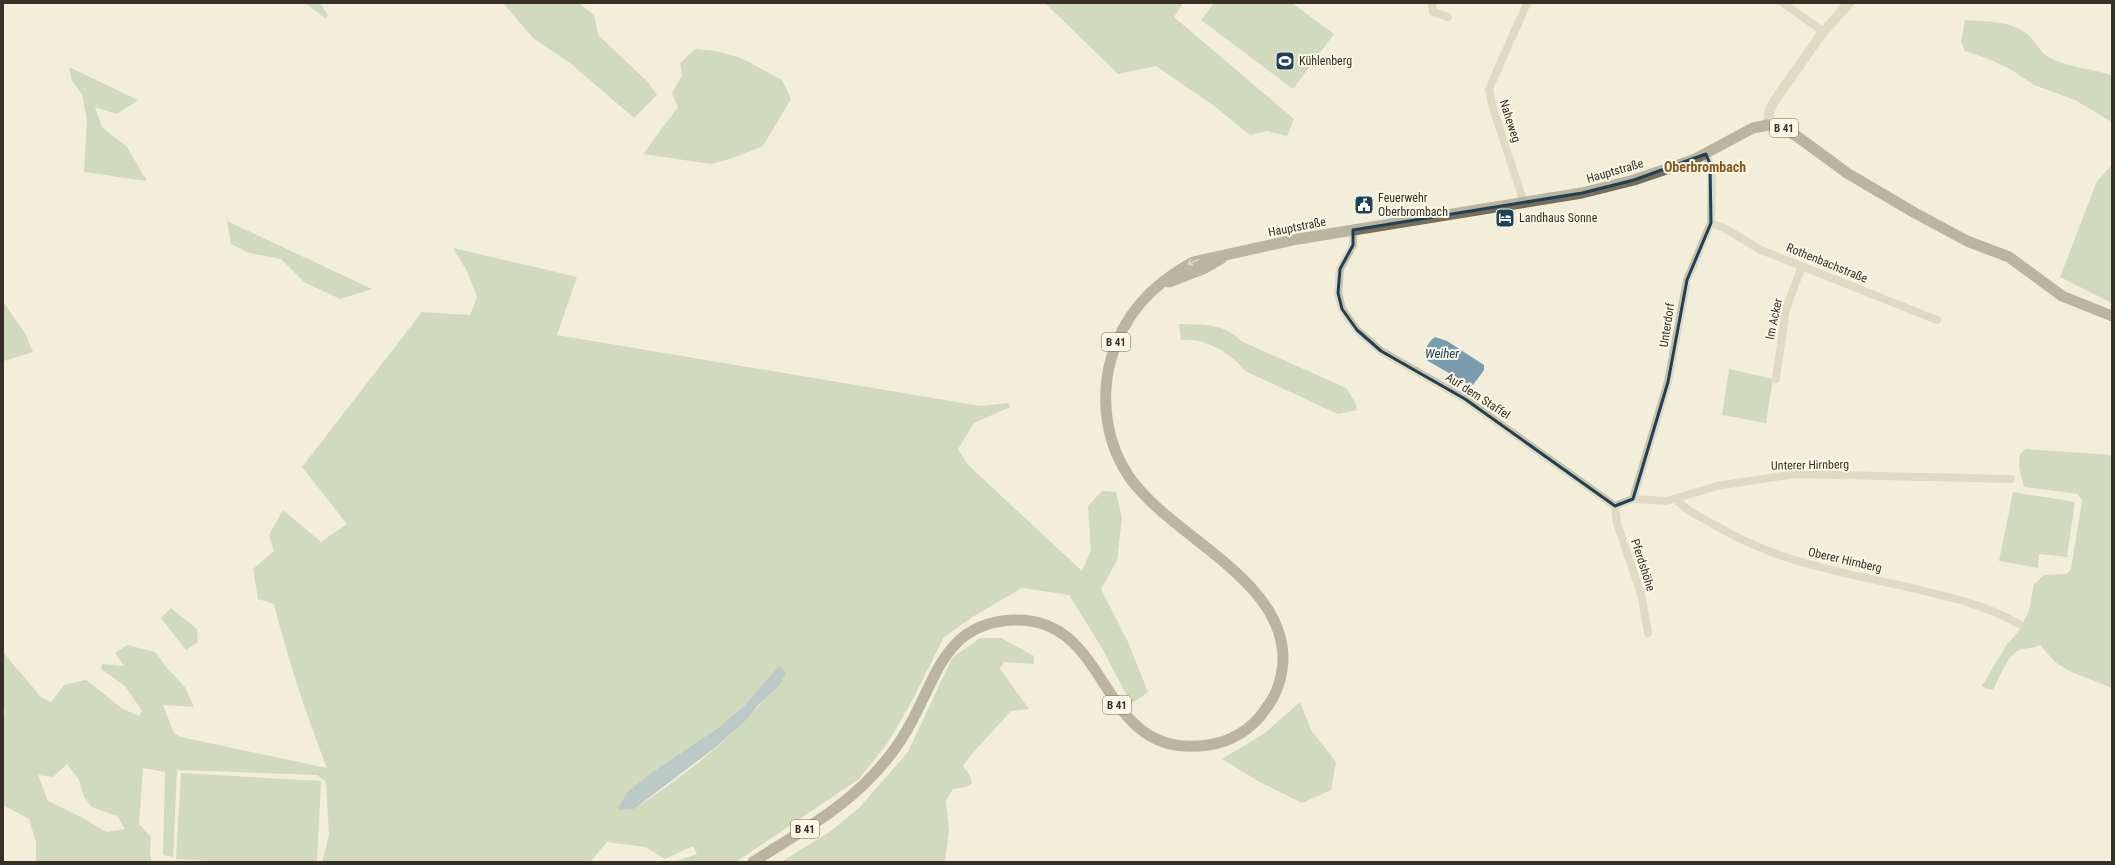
<svg xmlns="http://www.w3.org/2000/svg" width="2115" height="865" font-family="'Roboto Condensed',sans-serif">
<style>
.green{fill:#a8c19a;fill-rule:evenodd}
.water{fill:#799caf}
.lines{fill:none;stroke-linecap:round;stroke-linejoin:round}
.minor{stroke:#cac2a6;stroke-width:8}
.tertiary{stroke:#cac2a6;stroke-width:10}
.primary{stroke:#786d58;stroke-width:11}
.oneway{stroke:#c0b9a6}
.marked{fill:none;stroke:#1c4158;stroke-width:3;stroke-linejoin:round}
.labels{text-anchor:middle;stroke-width:4;stroke-linejoin:round;paint-order:stroke}
.shield{fill:#faf7e6;stroke:#716c60;stroke-width:1}
.shield-label{font-size:11px;font-weight:bold;fill:#363027}
.poi-label{font-size:12px;fill:#363027;stroke:#faf7e6;text-anchor:start}
.street-label{font-size:12px;fill:#363027;stroke:#faf7e6}
.water-label{font-size:13px;font-style:italic;fill:#1c4158;stroke:#faf7e6}
.quarter-label{font-size:14px;font-weight:bold;fill:#86581f;stroke:#faf7e6}
</style>
<rect width="100%" height="100%" fill="#f2eeda"/>
<path class="green" d="M305 3H320L328 15 325 18Z
M503 3H579L594 15 598 35 648 82 657 95 634 118 570 63 533 38Z
M1045 3H1183L1174 17 1294 119 1287 136 1267 131 1250 135 1213 105 1156 66 1118 74Z
M1214 3H1292L1334 34 1293 89 1201 20Z
M1965 20C1986 22 2010 20 2027 34 2037 42 2039 52 2050 58 2065 66 2095 70 2112 75V122L2075 100 2034 85 2010 69 1991 60 1965 51 1961 42Z
M695 49 716 51 741 58 782 80 791 99 763 146 733 158 711 164 643 154 678 107 672 94 682 75 680 63Z
M69 67 138 100 117 114 95 107 102 127 127 147 147 181 84 172 87 120 82 94 72 81Z
M2112 165V303L2060 277 2097 181Z
M227 221 372 289 340 299 304 282 281 259 249 253 231 244Z
M453 248 577 277 557 335 981 406 1008 403 1010 407 974 423 958 449 967 464 1082 571 1091 550 1088 506 1102 491 1116 492 1122 518 1117 561 1101 589 1128 642 1148 692 1131 704 1102 648 1069 595 1022 588 974 616 944 637 913 699 889 741 859 779 736 862H674L697 854 693 846 665 859 645 847 607 842 590 862H322L329 835 326 782 317 775 177 770 173 857 163 855 165 772 143 768 139 824 151 837 150 854 152 862H36V842L29 819 3 805V715L5 714 3 700V652L41 697 51 702 64 685 86 680 123 709 139 716 142 711 125 686 101 669 102 664 124 666 115 653 127 645 155 652 167 668 185 687 194 707 163 705 174 733 181 737 327 768C306 714 288 660 274 604L258 599 253 569 274 551 269 535 283 510 321 542 347 524 302 467 422 312 470 315 477 297 467 271ZM780 666 777 688C756 706 739 727 718 746 692 769 663 790 634 809H618L627 792 651 773 718 728 744 706ZM67 764 79 780 84 797 92 807 117 816 125 829 106 832 83 818 48 801 38 775 53 777Z
M3 302 25 333 33 352 4 361Z
M1179 324C1203 325 1222 322 1241 341L1346 388 1355 402 1357 410 1338 414 1245 371C1230 352 1205 338 1181 340Z
M1729 369 1773 379 1766 423 1722 415Z
M2026 449 2112 455V688L2069 671 2055 662 2040 645C2032 649 2025 648 2019 650 2007 656 1999 678 1993 690L1987 689 1982 686 2007 644 2018 632 2029 611 2034 584 2044 575 2066 574 2071 569 2082 501 2078 494 2024 487 2019 468 2020 454Z
M2013 492 2075 502 2067 557 2039 554 2038 568 1999 561Z
M171 608 197 629 198 642 186 650 161 618Z
M980 638H1001L1034 656V664L1004 662 1000 669 1029 709 1011 711 970 756 963 766 970 776 972 783 966 787 953 789 946 800 949 831 945 862H781L831 831 859 808 908 752 952 658Z
M1300 702 1311 730 1336 762 1331 790 1302 803 1258 781 1222 759 1265 733Z
M181 773 321 781 317 862H228L176 859Z"/>
<path class="water" d="M1435 337 1447 341 1484 365V370L1473 385 1468 384 1428 361C1422 352 1428 342 1435 337Z
M780 665 786 674 777 688 758 705 746 720 716 747 634 809 617 810 627 792 651 773 718 728 744 706Z"/>
<g class="lines">
<path class="minor" d="M1432 3 1433 12 1448 17
M1783 3 1824 32
M1524 203 1492 105 1489 89 1527 3
M1711 223 1724 228 1761 250 1937 320
M1353 230V245L1340 269 1338 293 1342 309 1357 330 1381 351 1465 399 1615 506
M1776 379 1786 309 1802 266
M1633 499 1668 382 1687 280 1711 223 1712 173 1706 154
M1676 499C1685 510 1700 517 1713 524 1776 562 1837 571 1907 587 1946 596 1984 604 2019 624
M1615 506 1633 499 1667 501 1717 486 1795 474 2011 479
M1615 506 1617 523 1641 594 1648 633"/>
<path class="tertiary" d="M1768 125 1769 113 1773 103 1820 36 1849 3"/>
<path class="primary" d="M1169 282 1205 268 1222 258
M753 862C795 835 840 811 874 774 890 757 903 739 913 719 938 672 948 623 1013 620 1115 616 1095 762 1208 745 1231 742 1252 729 1265 710 1276 696 1283 677 1283 658 1282 578 1173 538 1130 478 1106 444 1100 399 1111 359 1123 315 1154 283 1193 262L1298 239 1582 193 1634 180 1693 160 1753 128 1768 125 1781 127 1798 137 1847 173 1915 213 1967 241 2009 257 2062 296 2112 316"/>
</g>
<defs><path id="oneway-shaft" d="M-6 0H5M1.5-3L5.5 0L1.5 3" fill="none" stroke-width="1.6" stroke-linecap="round" stroke-linejoin="round"/></defs>
<use class="oneway" href="#oneway-shaft" transform="translate(1193 262) rotate(157)"/>
<path d="M0 0H2115V865H0ZM1706 154 1710 164 1711 223 1687 280 1668 382 1633 499 1615 506 1465 399 1381 351 1357 330 1342 309 1338 293 1340 269 1353 245V230L1582 193 1634 180Z" fill="#f2eeda" fill-opacity=".55" fill-rule="evenodd"/>
<path class="marked" d="M1706 154 1710 164 1711 223 1687 280 1668 382 1633 499 1615 506 1465 399 1381 351 1357 330 1342 309 1338 293 1340 269 1353 245V230L1582 193 1634 180Z"/>
<defs>
<g id="stadium-square" transform="scale(1)"><rect x="-9" y="-9" width="18" height="18" rx="4" fill="#1c4158" stroke="#faf7e6"/><path d="M0-5a6.5 5 0 1 0 0 10a6.5 5 0 1 0 0-10ZM-3.5-1.8h7v3.6h-7Z" fill="#fff"/></g>
<g id="civic-square" transform="scale(1)"><rect x="-9" y="-9" width="18" height="18" rx="4" fill="#1c4158" stroke="#faf7e6"/><path d="M-.6-6.5H3V-4.5H.6V-3L4-1V1h2V6H-6V1h2V-1L-.6-3ZM-1.2 2.5V6h2.4V2.5Z" fill="#fff"/></g>
<g id="hotel-square" transform="scale(1)"><rect x="-9" y="-9" width="18" height="18" rx="4" fill="#1c4158" stroke="#faf7e6"/><path d="M-6-4.5h1.5V1H6V5H4.5V3h-9V5H-6ZM-4 0a1.8 1.8 0 1 1 3.6 0ZM.5 0V-2.5h3Q6-2.5 6 0Z" fill="#fff"/></g>
</defs>
<g fill-rule="evenodd">
<use href="#stadium-square" x="1285" y="61"/>
<use href="#civic-square" x="1364" y="205"/>
<use href="#hotel-square" x="1505" y="218"/>
</g>
<g class="labels">
<g class="shield">
<rect x="1770" y="119" width="28" height="18" rx="3"/>
<rect x="1102" y="333" width="28" height="18" rx="3"/>
<rect x="1103" y="696" width="28" height="18" rx="3"/>
<rect x="791" y="820" width="28" height="18" rx="3"/>
</g>
<g class="shield-label">
<text x="1784" y="132">B 41</text>
<text x="1116" y="346">B 41</text>
<text x="1117" y="709">B 41</text>
<text x="805" y="833">B 41</text>
</g>
<g class="poi-label">
<text x="1299" y="65">Kühlenberg</text>
<text x="1378" y="202">Feuerwehr<tspan x="1378" dy="14">Oberbrombach</tspan></text>
<text x="1519" y="222">Landhaus Sonne</text>
</g>
<g class="street-label">
<text transform="translate(1510 121) rotate(72)" y="4">Naheweg</text>
<text transform="translate(1615 171) rotate(-16)" y="4">Hauptstraße</text>
<text transform="translate(1297 227) rotate(-11)" y="4">Hauptstraße</text>
<text transform="translate(1827 263) rotate(22)" y="4">Rothenbachstraße</text>
<text transform="translate(1774 319) rotate(-78)" y="4">Im Acker</text>
<text transform="translate(1667 325) rotate(-81)" y="4">Unterdorf</text>
<text transform="translate(1478 396) rotate(33)" y="4">Auf dem Staffel</text>
<text transform="translate(1810 465) rotate(-1)" y="4">Unterer Hirnberg</text>
<text transform="translate(1845 560) rotate(13)" y="4">Oberer Hirnberg</text>
<text transform="translate(1643 565) rotate(72)" y="4">Pferdshöhe</text>
</g>
<g class="water-label">
<text x="1442" y="358">Weiher</text>
</g>
<g class="quarter-label">
<text x="1705" y="172">Oberbrombach</text>
</g>
</g>
<rect width="2115" height="865" fill="none" stroke="#363027" stroke-width="8"/>
</svg>
